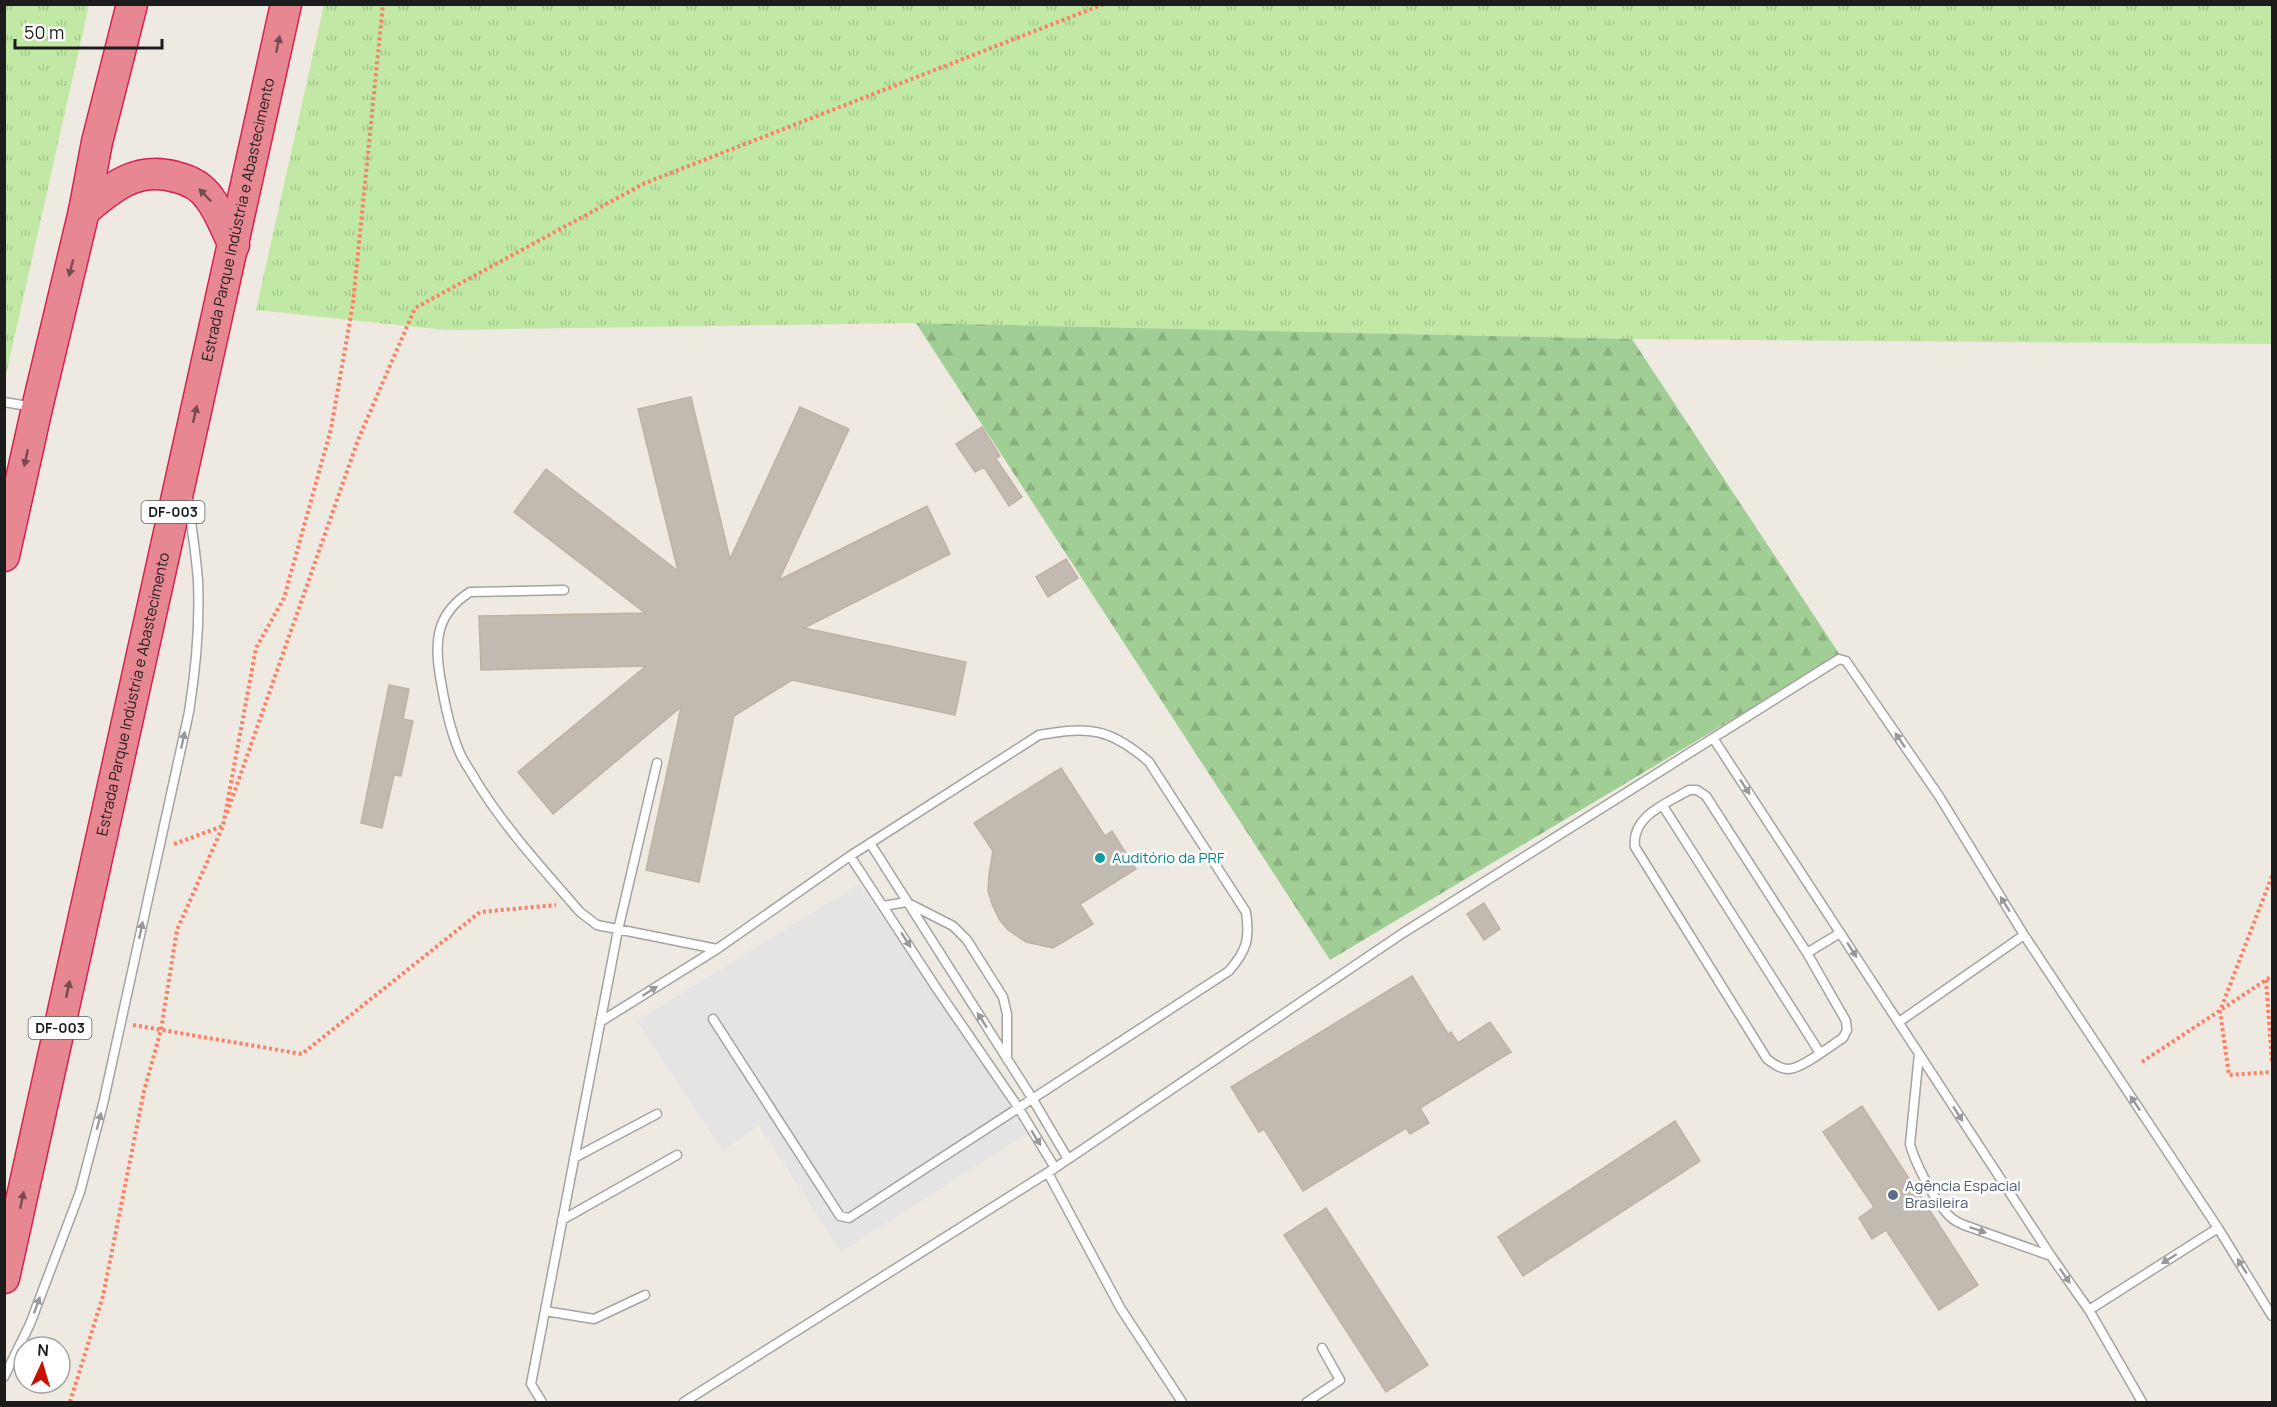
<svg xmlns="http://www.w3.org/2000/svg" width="2277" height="1407" font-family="Manrope,sans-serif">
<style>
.grass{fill:url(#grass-tufts)}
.forest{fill:url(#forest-firs)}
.parking{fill:#e4e4e4}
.building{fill:#c2bab1;stroke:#bfb2a3;stroke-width:1.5}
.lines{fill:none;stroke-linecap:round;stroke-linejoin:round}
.lane-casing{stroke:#a3a3a3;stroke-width:11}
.highway-casing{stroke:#d82151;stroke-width:33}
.path{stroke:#fb8065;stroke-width:4;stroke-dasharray:3 3;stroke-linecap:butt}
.lane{stroke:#fff;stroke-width:8}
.highway{stroke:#e78791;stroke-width:30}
.oneway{fill:#774c51}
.oneway2{fill:#999}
.culture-dot{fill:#0f9aa8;stroke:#fff;stroke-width:2}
.service-dot{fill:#5c6f8a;stroke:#fff;stroke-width:2}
.labels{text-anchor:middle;stroke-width:5;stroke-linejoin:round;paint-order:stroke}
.shield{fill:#fff;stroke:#606060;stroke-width:1.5}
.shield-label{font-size:14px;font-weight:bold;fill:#1c1c1c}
.street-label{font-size:15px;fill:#1c1c1c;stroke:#fff}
.culture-label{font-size:15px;fill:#0d838f;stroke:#fff;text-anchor:start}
.service-label{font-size:15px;fill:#4e5e75;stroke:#fff;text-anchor:start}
</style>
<defs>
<pattern id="grass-tufts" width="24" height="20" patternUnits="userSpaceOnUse" patternTransform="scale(1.5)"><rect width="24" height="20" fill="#c1e9a5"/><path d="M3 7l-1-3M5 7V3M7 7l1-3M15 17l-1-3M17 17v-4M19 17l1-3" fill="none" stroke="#a5c78d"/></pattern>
<pattern id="forest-firs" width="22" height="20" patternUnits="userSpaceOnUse" patternTransform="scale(1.5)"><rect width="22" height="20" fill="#a1ce95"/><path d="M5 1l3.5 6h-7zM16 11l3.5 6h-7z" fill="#8ab080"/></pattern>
</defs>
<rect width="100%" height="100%" fill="#eeeae1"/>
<path class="grass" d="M5 4 89 5 5 379 4 5Z
M324 5H2272V344L1632 339 916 323 445 330 256 310Z"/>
<path class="forest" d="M916 323 1632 339 1840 655 1330 960Z"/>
<path class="parking" d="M859 884 1031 1131 841 1252 759 1125 723 1151 637 1021Z"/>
<path class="building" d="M691 397 730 559 800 407 849 429 779 580 927 506 950 554 804 628 966 662 955 715 792 680 734 716 699 882 646 870 681 707 553 814 518 772 646 666 481 670 479 616 645 613 514 512 546 469 678 571 638 409Z
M982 427 1000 456 996 459 1022 497 1009 506 984 467 975 472 956 444Z
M1066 559 1078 578 1048 597 1036 577Z
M389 685 409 689 403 719 413 721 401 776 394 775 382 828 361 823Z
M1061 768 1105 836 1112 831 1136 869 1080 904 1093 924 1053 948 1026 942 1008 930 999 919 992 904 988 891 989 874 993 851 974 823Z
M1484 903 1500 929 1484 940 1467 914Z
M1412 976 1448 1034 1451 1032 1458 1043 1490 1022 1511 1052 1420 1108 1429 1123 1410 1134 1406 1128 1303 1191 1264 1129 1259 1132 1231 1087Z
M1862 1106 1978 1285 1939 1310 1886 1230 1872 1239 1859 1218 1874 1207 1823 1132Z
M1675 1121 1700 1161 1523 1276 1498 1237Z
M1326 1208 1428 1365 1386 1392 1284 1235Z"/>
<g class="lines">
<g class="lane-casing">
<path id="lane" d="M4 402 34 407
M564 590 470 592C437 613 434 640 440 676 444 701 449 727 459 751 463 761 470 770 475 779 504 827 543 869 580 912L597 925 717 949 600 1022
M1713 738 2051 1256 2089 1310 2142 1402
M1689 790H1697L1706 796 1807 953 1846 1021 1847 1030 1843 1038C1830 1046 1803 1068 1789 1069 1780 1069 1774 1064 1767 1059L1635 847C1631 816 1666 804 1689 790Z
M1663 806 1820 1053
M870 843 1032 1098 1068 1159
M850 856 937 989 1018 1107 1055 1168
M884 906 906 902 953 926 967 940 1003 997 1007 1014V1059
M1807 953 1840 933
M713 1019 840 1216 849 1218 1229 971C1247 950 1250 939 1246 912L1149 762C1110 728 1089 726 1039 735L850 856 717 949
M1899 1022 2024 935
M1919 1054 1910 1144C1914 1161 1933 1197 1945 1211 1950 1218 1956 1222 1964 1225L2051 1256
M574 1158 657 1114
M1048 1173 1121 1309 1182 1402
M562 1220 677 1155
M2089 1310 2218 1228
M545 1311 594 1319 645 1295
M4 1377 30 1324 80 1192 103 1104 189 712C196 668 200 625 198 581 196 553 191 525 188 497
M542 1402 531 1384 618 930 657 763
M684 1402 1055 1168 1403 933 1839 659 1846 661 1939 796 2024 935 2218 1228 2272 1316
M1307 1402 1340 1380 1322 1348"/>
</g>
<g class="highway-casing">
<g id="highway">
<path d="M84 211C112 187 137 166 176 177 189 180 202 187 210 199 220 212 226 230 234 245"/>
<path d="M4 556 37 408 84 211 97 142 132 4"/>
<path id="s1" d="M4 1278 286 4"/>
</g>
</g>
<path class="path" d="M227 813 358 440 415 308 645 183 1104 4
M174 844 223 826
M2272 876 2220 1011 2229 1075 2272 1072
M2266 980 2272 1062
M133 1025 302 1054 480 912 556 905
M2142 1062 2272 976
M70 1402 103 1296 144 1091 161 1030 177 930 223 826 256 648 284 598 331 429 353 303 383 4"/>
<use href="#lane" class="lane"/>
<use href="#highway" class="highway"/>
</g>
<defs><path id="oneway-solid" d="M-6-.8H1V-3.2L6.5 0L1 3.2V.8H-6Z" transform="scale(1.5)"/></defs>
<g class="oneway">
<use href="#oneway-solid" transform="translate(278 44) rotate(-78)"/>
<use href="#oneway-solid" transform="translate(205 195) rotate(-134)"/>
<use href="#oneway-solid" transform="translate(71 268) rotate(104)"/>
<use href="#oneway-solid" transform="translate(195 414) rotate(-77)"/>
<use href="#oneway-solid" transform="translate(26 458) rotate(102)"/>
<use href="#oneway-solid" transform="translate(68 989) rotate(-78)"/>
<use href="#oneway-solid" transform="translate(22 1200) rotate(-78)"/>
</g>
<g class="oneway2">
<use href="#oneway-solid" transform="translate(183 740) rotate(-78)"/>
<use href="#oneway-solid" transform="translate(1900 740) rotate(-124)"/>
<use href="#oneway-solid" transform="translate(1745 787) rotate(57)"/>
<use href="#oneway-solid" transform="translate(2005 904) rotate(-122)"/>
<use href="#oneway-solid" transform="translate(141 930) rotate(-78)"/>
<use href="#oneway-solid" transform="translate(906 940) rotate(57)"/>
<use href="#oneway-solid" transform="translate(1852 950) rotate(57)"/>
<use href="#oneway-solid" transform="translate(650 991) rotate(-32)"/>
<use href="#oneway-solid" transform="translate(982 1020) rotate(-123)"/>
<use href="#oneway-solid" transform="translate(2135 1103) rotate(-124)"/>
<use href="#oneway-solid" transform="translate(1958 1114) rotate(57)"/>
<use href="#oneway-solid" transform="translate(99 1121) rotate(-75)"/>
<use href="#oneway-solid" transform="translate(1036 1138) rotate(59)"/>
<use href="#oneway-solid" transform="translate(1978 1230) rotate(19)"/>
<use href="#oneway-solid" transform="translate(2169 1259) rotate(148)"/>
<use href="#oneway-solid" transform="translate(2242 1266) rotate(-122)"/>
<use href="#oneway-solid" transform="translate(2065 1276) rotate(55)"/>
<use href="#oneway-solid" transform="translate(37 1305) rotate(-70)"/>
</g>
<circle class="culture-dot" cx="1100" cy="858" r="6"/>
<circle class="service-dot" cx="1893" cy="1195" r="6"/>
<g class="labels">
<g class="shield">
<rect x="141.5" y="501" width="63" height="22" rx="4.5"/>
<rect x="28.5" y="1017" width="63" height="22" rx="4.5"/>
</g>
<g class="shield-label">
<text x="173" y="517">DF-003</text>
<text x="60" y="1033">DF-003</text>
</g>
<g class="street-label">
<text dy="5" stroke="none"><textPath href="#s1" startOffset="1084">Estrada Parque Indústria e Abastecimento</textPath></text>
<text dy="5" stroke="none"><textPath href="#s1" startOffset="598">Estrada Parque Indústria e Abastecimento</textPath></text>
</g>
<g class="culture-label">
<text x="1112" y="863">Auditório da PRF</text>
</g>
<g class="service-label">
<text x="1905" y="1191">Agência Espacial<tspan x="1905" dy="17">Brasileira</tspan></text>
</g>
</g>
<rect width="2277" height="1407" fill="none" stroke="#1c1c1c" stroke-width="12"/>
<g transform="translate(42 1365) rotate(4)"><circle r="28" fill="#ffffff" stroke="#a4a4a4" stroke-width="1.5"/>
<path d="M0-4.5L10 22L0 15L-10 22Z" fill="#c81000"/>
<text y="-9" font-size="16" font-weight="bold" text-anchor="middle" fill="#1c1c1c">N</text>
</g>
<path d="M15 39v9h147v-9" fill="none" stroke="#1c1c1c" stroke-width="3"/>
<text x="24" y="39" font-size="18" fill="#1c1c1c" stroke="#ffffff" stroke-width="4.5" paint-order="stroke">50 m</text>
</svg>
